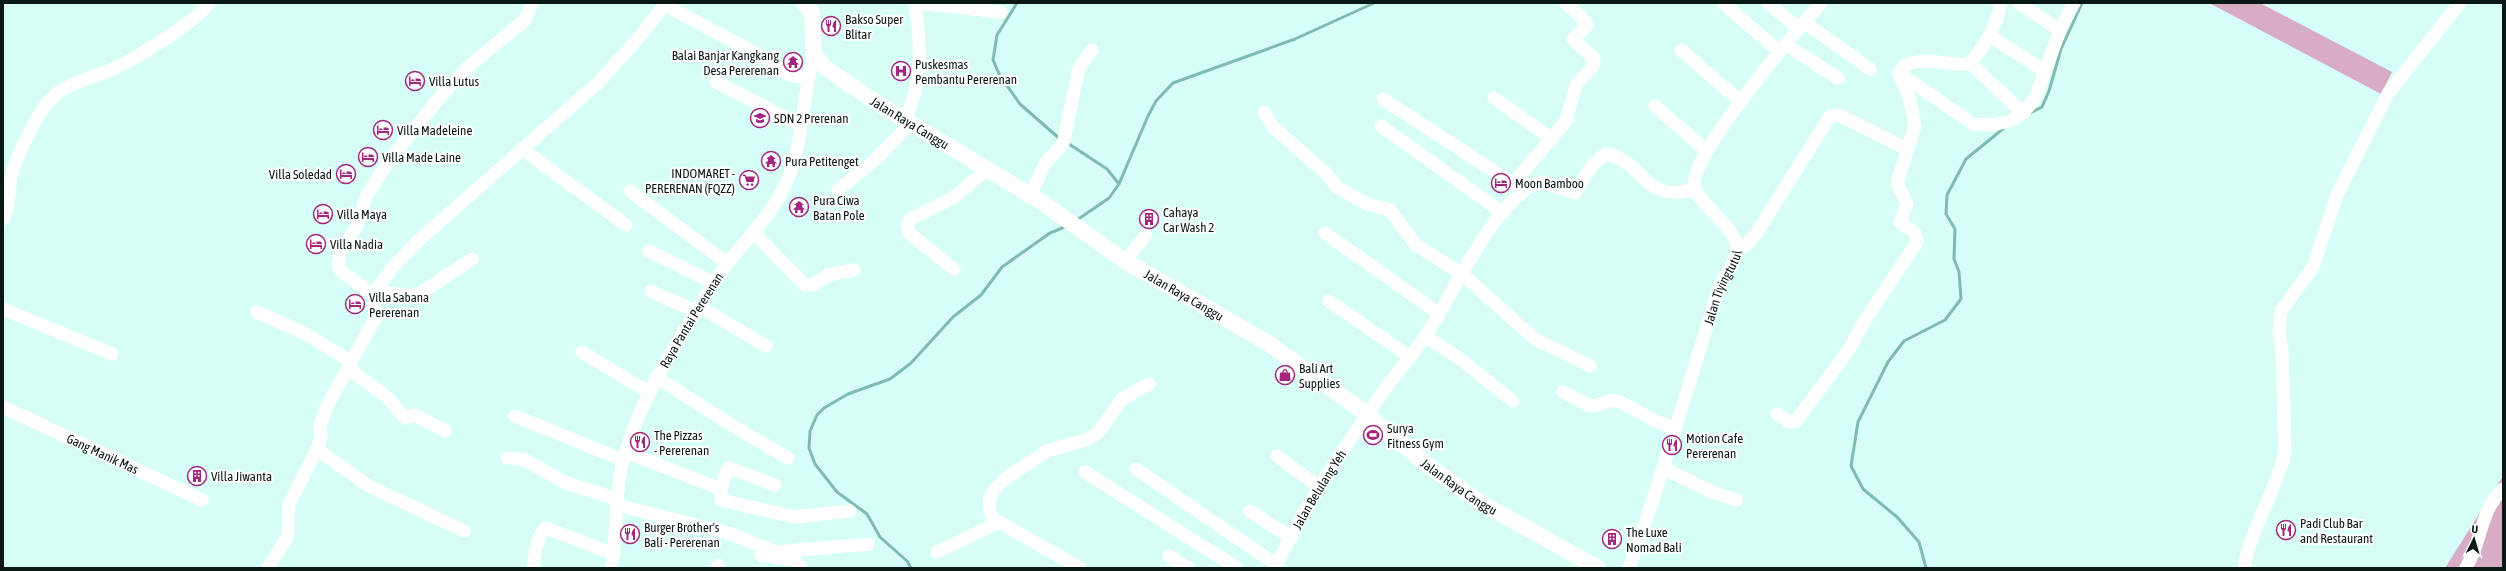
<svg xmlns="http://www.w3.org/2000/svg" width="2506" height="571" font-family="'Asap Condensed',sans-serif">
<style>
.forest{fill:#d9acc6}
.lines{fill:none;stroke-linecap:round;stroke-linejoin:round}
.stream{stroke:#80bab1;stroke-width:3}
.minor{stroke:#fff;stroke-width:13}
.major{stroke:#fff;stroke-width:16}
.labels{text-anchor:middle;stroke-width:4;stroke-linejoin:round;paint-order:stroke}
.poi-label{font-size:13px;fill:#091715;stroke:#fff;text-anchor:start}
.street-label{font-size:13px;fill:#091715;stroke:#fff}
</style>
<rect width="100%" height="100%" fill="#d6fdf6"/>
<path class="forest" d="M2209 3H2260L2392 72 2381 94Z
M2503 476V568H2445Z"/>
<g class="lines">
<path class="stream" d="M1017 3 997 35 993 60 1000 76 1020 104 1061 140
M2030 113 2042 107 2049 91 2061 49 2082 3
M1066 142 1107 169 1119 184
M1077 220 1109 198 1119 184 1148 116 1156 101 1173 83 1295 39 1374 3
M911 568 907 561 880 537 867 514 837 492 815 464 809 448 810 431 817 415 824 408 848 394 890 379 911 363 953 317 981 295 1002 267 1050 233 1067 226
M1926 568 1919 542 1897 517 1863 489 1851 466 1858 422 1888 362 1904 341 1945 320 1961 299 1959 272 1954 259 1955 229 1946 214 1947 195 1966 159 2004 128"/>
<g class="minor">
<path d="M916 3 1001 12"/>
<path d="M1723 3 1780 52"/>
<path d="M1768 3 1799 29"/>
<path d="M2019 3 2060 30"/>
<path d="M665 5 770 61 789 75 807 78"/>
<path d="M1804 22 1870 69"/>
<path d="M1990 36 2045 71"/>
<path d="M1786 45 1838 78"/>
<path d="M1681 50 1741 102"/>
<path d="M1970 63 2023 113"/>
<path d="M1899 73 1973 124 1992 125 2010 121 2023 113 2035 99 2060 30 2074 3"/>
<path d="M716 82 800 125"/>
<path d="M1494 98 1552 139"/>
<path d="M1383 99 1515 185"/>
<path d="M1655 106 1706 150"/>
<path d="M1264 112 1273 127 1328 175 1337 187 1367 204 1390 210 1416 245 1461 273 1535 339 1590 366"/>
<path d="M905 120C923 82 921 43 915 3"/>
<path d="M1381 126 1503 213"/>
<path d="M522 149 626 225"/>
<path d="M838 190 875 160 910 124"/>
<path d="M630 191 727 263"/>
<path d="M1520 193 1515 185 1522 173 1566 121 1576 85 1593 66 1594 58 1573 39 1587 26 1585 21 1566 3"/>
<path d="M1030 195 1046 162 1063 144 1079 68 1092 50"/>
<path d="M3 219C10 208 9 190 11 177 16 158 37 112 51 99 67 83 88 79 108 71 131 62 196 22 209 3"/>
<path d="M753 232 805 285H813L828 275 854 270"/>
<path d="M1325 233 1438 313"/>
<path d="M1737 249 1745 246 1756 234 1830 116 1839 115 1901 146"/>
<path d="M649 251 714 283"/>
<path d="M1125 261 1146 235"/>
<path d="M954 269 909 233 907 225 910 219 953 198 986 170"/>
<path d="M376 289 388 293 416 296 472 259"/>
<path d="M651 291 697 312"/>
<path d="M373 295 340 270 338 265 340 252 357 226 366 197 386 165 439 98 469 66 525 20 532 3"/>
<path d="M1329 301 1410 357"/>
<path d="M700 307 766 346"/>
<path d="M3 309 112 354"/>
<path d="M257 312 306 334 350 361"/>
<path d="M1425 336 1456 356 1513 401"/>
<path d="M582 352 648 392"/>
<path d="M348 368 388 398 405 418 415 415 445 431"/>
<path d="M656 377 733 426 788 458"/>
<path d="M1563 392 1588 405 1595 406 1612 400 1620 402 1656 421 1675 429"/>
<path id="s1" d="M3 407 202 500"/>
<path d="M1777 414 1789 422 1796 421 1848 351 1865 320 1917 242 1915 233 1900 222 1907 204 1898 185V179L1915 126 1910 100 1899 73C1911 50 1950 69 1970 63 1986 44 1996 28 2001 3"/>
<path d="M515 416 623 460"/>
<path d="M317 449 367 485 464 531"/>
<path d="M626 452 721 489 727 470 729 468 775 485"/>
<path d="M1277 456 1319 487"/>
<path d="M507 458 523 459 566 483 617 499"/>
<path d="M1136 469 1277 565"/>
<path d="M1664 469 1715 493 1737 500"/>
<path d="M1085 472 1237 568"/>
<path d="M721 489V500L794 517 850 511"/>
<path d="M617 505 731 534 776 552 868 544"/>
<path d="M1250 511 1291 538"/>
<path d="M995 522 990 512 989 500 994 490 1006 478 1047 451 1085 440 1098 433 1122 399 1149 384"/>
<path d="M937 552 999 522 1080 568"/>
<path d="M761 555 793 560 801 568"/>
<path d="M1169 556 1189 568"/>
<path d="M718 565V568"/>
<path d="M268 568 288 536 289 504 317 449 321 437 320 426 327 406 376 317 373 295 392 268 419 240 599 82 642 34 666 3"/>
<path d="M533 568C535 557 536 535 546 528L614 554"/>
<path id="s2" d="M611 568C618 532 614 495 623 460 642 395 678 340 713 284 735 248 771 220 787 181 804 142 802 95 814 55"/>
<path id="s3" d="M1275 568C1306 503 1347 443 1388 385 1400 369 1414 353 1425 337 1451 299 1496 193 1542 182L1575 193 1593 164 1606 154C1645 160 1642 205 1694 189"/>
<path id="s4" d="M1629 568C1660 486 1683 401 1710 317 1713 308 1715 298 1719 289 1723 278 1732 267 1736 255 1743 231 1703 209 1695 189 1683 162 1799 28 1821 3"/>
<path d="M2244 568C2251 527 2276 492 2285 452L2282 349 2279 333 2281 311 2313 267 2337 195 2389 92 2460 3"/>
<path d="M2466 568C2470 559 2475 551 2477 542 2484 521 2487 504 2503 489"/>
</g>
<path class="major" id="s5" d="M804 3 812 12 814 55 827 69 874 101 1040 201 1125 261 1268 343 1368 415 1426 464 1478 501 1598 568"/>
</g>
<defs>
<g id="restaurant-ring" transform="scale(1)"><circle r="9.5" fill="#fff" stroke="#a3287d" stroke-width="1.5"/><path d="M-5-6h1v4h1v-4h1v4h1v-4h1v5L-1.5 .5V6h-2V.5L-5-1ZM5-6V6H3V1.5H1.5Q1.5-4 5-6Z" fill="#a3287d"/></g>
<g id="temple-ring" transform="scale(1)"><circle r="9.5" fill="#fff" stroke="#a3287d" stroke-width="1.5"/><path d="M0-6L5-2H3V0L6.5 2.5H4V6H1.5V3h-3V6H-4V2.5H-6.5L-3 0V-2H-5Z" fill="#a3287d"/></g>
<g id="hospital-ring" transform="scale(1)"><circle r="9.5" fill="#fff" stroke="#a3287d" stroke-width="1.5"/><path d="M-5-5h3v3.5h4V-5h3V5h-3V1.5h-4V5h-3Z" fill="#a3287d"/></g>
<g id="hotel-ring" transform="scale(1)"><circle r="9.5" fill="#fff" stroke="#a3287d" stroke-width="1.5"/><path d="M-6-4.5h1.5V1H6V5H4.5V3h-9V5H-6ZM-4 0a1.8 1.8 0 1 1 3.6 0ZM.5 0V-2.5h3Q6-2.5 6 0Z" fill="#a3287d"/></g>
<g id="school-ring" transform="scale(1)"><circle r="9.5" fill="#fff" stroke="#a3287d" stroke-width="1.5"/><path d="M0-5L7-2L0 1L-7-2ZM-4 1L0 2.5L4 1V4Q0 6-4 4Z" fill="#a3287d"/></g>
<g id="supermarket-ring" transform="scale(1)"><circle r="9.5" fill="#fff" stroke="#a3287d" stroke-width="1.5"/><path d="M-6-5.5h2.5l.6 2H6L4.5 2H-2.5L-4.4-4H-6ZM-1.5 3.2a1.3 1.3 0 1 0 .1 0ZM3 3.2a1.3 1.3 0 1 0 .1 0Z" fill="#a3287d"/></g>
<g id="building-ring" transform="scale(1)"><circle r="9.5" fill="#fff" stroke="#a3287d" stroke-width="1.5"/><path d="M-4-6H4V6H1V3H-1V6H-4ZM-2.5-4.3h1.7v1.8h-1.7ZM.8-4.3h1.7v1.8H.8ZM-2.5-1h1.7V.8h-1.7ZM.8-1h1.7V.8H.8Z" fill="#a3287d"/></g>
<g id="shop-ring" transform="scale(1)"><circle r="9.5" fill="#fff" stroke="#a3287d" stroke-width="1.5"/><path d="M-5-2.5h2.3a2.7 3.5 0 0 1 5.4 0H5L5.5 6h-11ZM-1.5-2.5h3a1.5 2.3 0 0 0-3 0Z" fill="#a3287d"/></g>
<g id="stadium-ring" transform="scale(1)"><circle r="9.5" fill="#fff" stroke="#a3287d" stroke-width="1.5"/><path d="M0-5a6.5 5 0 1 0 0 10a6.5 5 0 1 0 0-10ZM-3.5-1.8h7v3.6h-7Z" fill="#a3287d"/></g>
</defs>
<g fill-rule="evenodd">
<use href="#restaurant-ring" x="831" y="26"/>
<use href="#temple-ring" x="793" y="62"/>
<use href="#hospital-ring" x="901" y="71"/>
<use href="#hotel-ring" x="415" y="81"/>
<use href="#school-ring" x="760" y="118"/>
<use href="#hotel-ring" x="383" y="130"/>
<use href="#hotel-ring" x="368" y="157"/>
<use href="#temple-ring" x="771" y="161"/>
<use href="#hotel-ring" x="346" y="174"/>
<use href="#supermarket-ring" x="749" y="180"/>
<use href="#hotel-ring" x="1501" y="183"/>
<use href="#temple-ring" x="799" y="207"/>
<use href="#hotel-ring" x="323" y="214"/>
<use href="#building-ring" x="1149" y="219"/>
<use href="#hotel-ring" x="316" y="244"/>
<use href="#hotel-ring" x="355" y="304"/>
<use href="#shop-ring" x="1285" y="375"/>
<use href="#stadium-ring" x="1373" y="435"/>
<use href="#restaurant-ring" x="640" y="442"/>
<use href="#restaurant-ring" x="1672" y="445"/>
<use href="#building-ring" x="197" y="476"/>
<use href="#restaurant-ring" x="2286" y="530"/>
<use href="#restaurant-ring" x="630" y="534"/>
<use href="#building-ring" x="1612" y="539"/>
</g>
<g class="labels">
<g class="poi-label">
<text x="845" y="24">Bakso Super<tspan x="845" dy="15">Blitar</tspan></text>
<text x="779" y="60" text-anchor="end">Balai Banjar Kangkang<tspan x="779" dy="15">Desa Pererenan</tspan></text>
<text x="915" y="69">Puskesmas<tspan x="915" dy="15">Pembantu Pererenan</tspan></text>
<text x="429" y="86">Villa Lutus</text>
<text x="774" y="123">SDN 2 Prerenan</text>
<text x="397" y="135">Villa Madeleine</text>
<text x="382" y="162">Villa Made Laine</text>
<text x="785" y="166">Pura Petitenget</text>
<text x="735" y="178" text-anchor="end">INDOMARET -<tspan x="735" dy="15">PERERENAN (FQZZ)</tspan></text>
<text x="332" y="179" text-anchor="end">Villa Soledad</text>
<text x="1515" y="188">Moon Bamboo</text>
<text x="813" y="205">Pura Ciwa<tspan x="813" dy="15">Batan Pole</tspan></text>
<text x="1163" y="217">Cahaya<tspan x="1163" dy="15">Car Wash 2</tspan></text>
<text x="337" y="219">Villa Maya</text>
<text x="330" y="249">Villa Nadia</text>
<text x="369" y="302">Villa Sabana<tspan x="369" dy="15">Pererenan</tspan></text>
<text x="1299" y="373">Bali Art<tspan x="1299" dy="15">Supplies</tspan></text>
<text x="1387" y="433">Surya<tspan x="1387" dy="15">Fitness Gym</tspan></text>
<text x="654" y="440">The Pizzas<tspan x="654" dy="15">- Pererenan</tspan></text>
<text x="1686" y="443">Motion Cafe<tspan x="1686" dy="15">Pererenan</tspan></text>
<text x="211" y="481">Villa Jiwanta</text>
<text x="2300" y="528">Padi Club Bar<tspan x="2300" dy="15">and Restaurant</tspan></text>
<text x="644" y="532">Burger Brother's<tspan x="644" dy="15">Bali - Pererenan</tspan></text>
<text x="1626" y="537">The Luxe<tspan x="1626" dy="15">Nomad Bali</tspan></text>
</g>
<g class="street-label">
<text dy="5" stroke="none"><textPath href="#s5" startOffset="173">Jalan Raya Canggu</textPath></text>
<text dy="5" stroke="none"><textPath href="#s4" startOffset="296">Jalan Tiyingtutul</textPath></text>
<text dy="5" stroke="none"><textPath href="#s5" startOffset="497">Jalan Raya Canggu</textPath></text>
<text dy="5" stroke="none"><textPath href="#s2" startOffset="265">Raya Pantai Pererenan</textPath></text>
<text dy="5" stroke="none"><textPath href="#s1" startOffset="110">Gang Manik Mas</textPath></text>
<text dy="5" stroke="none"><textPath href="#s5" startOffset="833">Jalan Raya Canggu</textPath></text>
<text dy="5" stroke="none"><textPath href="#s3" startOffset="90">Jalan Belulang Yeh</textPath></text>
</g>
</g>
<rect width="2506" height="571" fill="none" stroke="#091715" stroke-width="8"/>
<g transform="translate(2474 539) rotate(5)" stroke="#ffffff" stroke-width="3" paint-order="stroke">
<path d="M0-3L7 15L0 10L-7 15Z" fill="#091715"/>
<text y="-6" font-size="11" font-weight="bold" text-anchor="middle" fill="#091715">U</text>
</g>
</svg>
